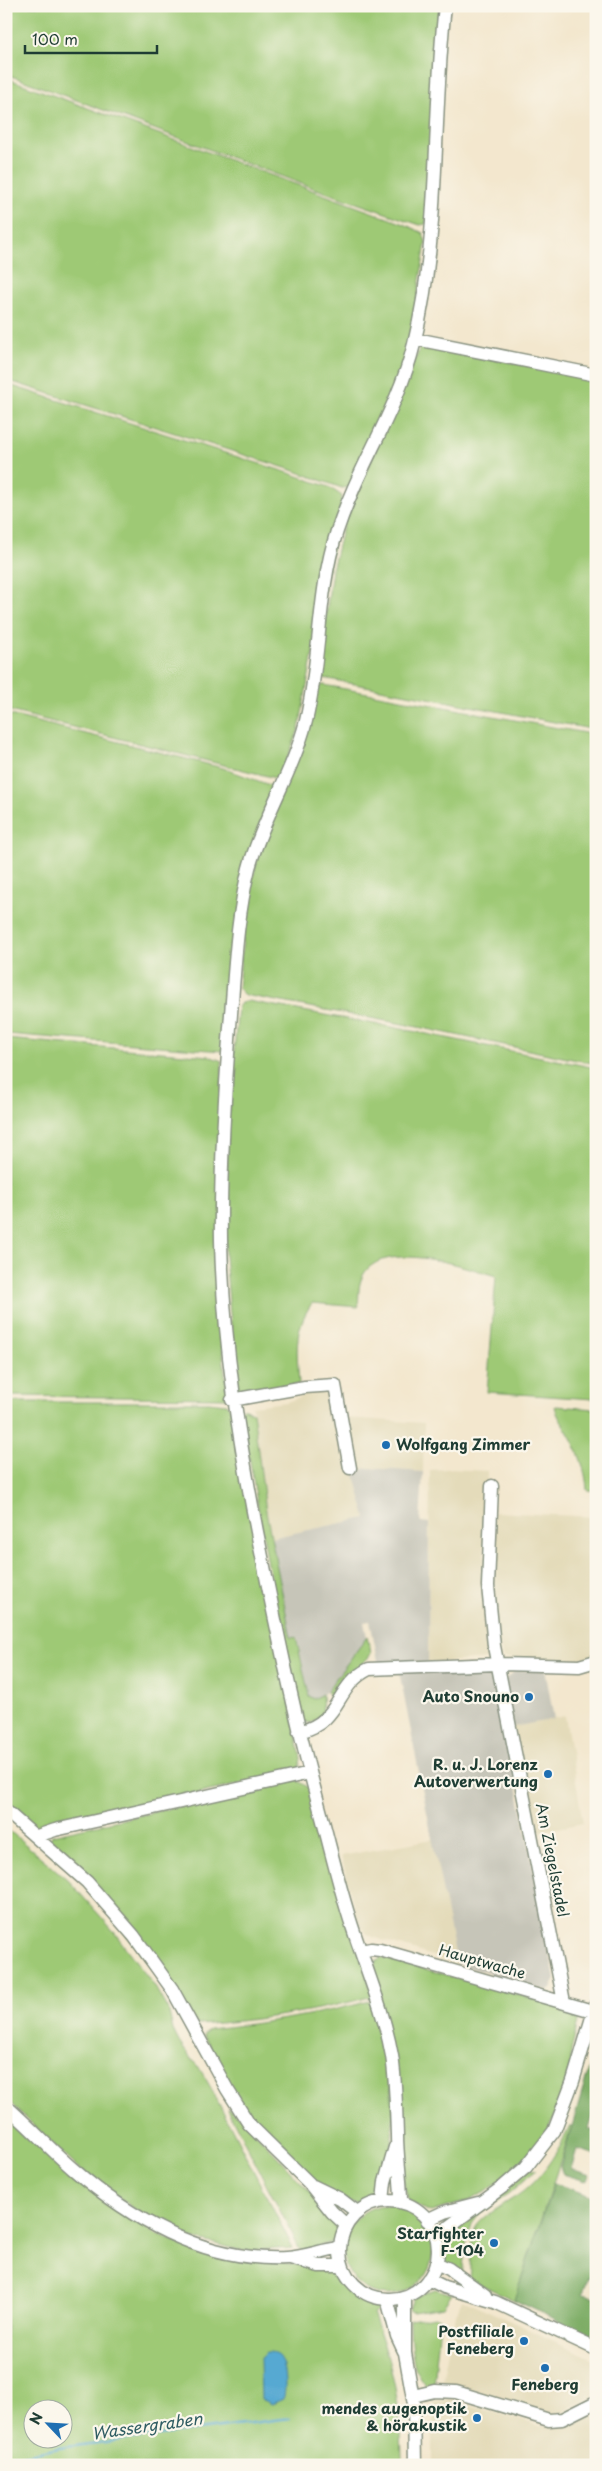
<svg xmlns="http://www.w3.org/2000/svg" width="602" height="2471" font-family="'Playpen Sans',sans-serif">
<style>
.built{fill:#e4dbba}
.industrial{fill:#c6c5b8}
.green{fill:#9ec975;stroke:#5e8354;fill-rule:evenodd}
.forest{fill:#7ead66;stroke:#4e754d}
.water{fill:#57a9d2;stroke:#3b7383}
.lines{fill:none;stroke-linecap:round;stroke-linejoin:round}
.stream{stroke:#57a9d2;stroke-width:2.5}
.minor-casing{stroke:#899281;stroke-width:15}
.minor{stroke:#fff;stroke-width:12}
.poi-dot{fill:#1f6fb2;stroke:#fbf7ec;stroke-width:2}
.labels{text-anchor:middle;stroke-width:4.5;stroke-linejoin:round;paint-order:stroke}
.poi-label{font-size:15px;font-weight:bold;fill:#1f3d34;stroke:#fbf7ec;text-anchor:end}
.street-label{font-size:15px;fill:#1f3d34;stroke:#fbf7ec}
.water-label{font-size:16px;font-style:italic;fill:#305d63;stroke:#fbf7ec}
</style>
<rect width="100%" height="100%" fill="#fbf7ec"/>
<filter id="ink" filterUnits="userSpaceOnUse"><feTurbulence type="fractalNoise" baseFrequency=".02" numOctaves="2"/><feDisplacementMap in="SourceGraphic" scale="10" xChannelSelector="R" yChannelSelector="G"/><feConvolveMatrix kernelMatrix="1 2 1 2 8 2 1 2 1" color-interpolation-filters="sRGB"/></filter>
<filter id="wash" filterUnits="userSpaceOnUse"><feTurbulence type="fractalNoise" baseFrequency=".0096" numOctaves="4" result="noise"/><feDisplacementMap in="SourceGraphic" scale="20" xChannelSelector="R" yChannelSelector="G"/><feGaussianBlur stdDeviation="1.12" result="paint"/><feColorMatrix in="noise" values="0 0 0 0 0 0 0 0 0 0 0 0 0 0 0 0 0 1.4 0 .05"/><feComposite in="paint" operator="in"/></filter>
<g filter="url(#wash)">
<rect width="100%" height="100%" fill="#f3e7ce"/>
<path class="built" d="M328 1390 344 1418 424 1423 423 1472 369 1468 355 1471 366 1518 270 1538 252 1406 287 1402 300 1397 304 1392Z
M448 1469 487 1471 484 1554 491 1657 489 1659 428 1663 430 1470Z
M494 1512 596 1517V1655L594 1657 582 1662 505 1658 502 1655 494 1621Z
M565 1716 583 1823 533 1833 513 1727Z
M433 1839 457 1964 373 1937 366 1933 358 1922 341 1856Z
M462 2299 596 2360V2395L554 2415 542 2414 466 2388 441 2385 456 2314Z
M451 2399 540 2426 554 2427 570 2423 569 2419 596 2406V2465H433V2407L435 2402Z"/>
<path class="industrial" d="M369 1468 423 1472 420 1522 429 1523 428 1663H382L378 1660 370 1621 364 1622 367 1637 358 1651 328 1691 314 1699 309 1696 297 1637 291 1638 270 1538 366 1518 354 1471Z
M494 1668 555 1980 551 1989 548 1991 457 1964 399 1671Z
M545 1669 554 1719 513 1727 505 1680 515 1671Z"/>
<path class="green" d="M6 6H440L426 224 420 225 313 188 6 74Z
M6 78 404 224 423 233 426 242 413 325 398 383 350 487 342 488 292 470 6 380Z
M421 346 596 378V730L318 677 332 570 344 522Z
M6 384 289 473 329 487 342 496 299 729 279 779 6 710Z
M324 685 596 735V1064L408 1025 244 995 238 988 246 908 257 861 318 686Z
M6 714 223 768 272 786 274 790 254 839 222 1051 6 1034Z
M248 1001 402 1029 596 1068V1383L593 1399 487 1392 496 1276C465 1267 376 1236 361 1280 358 1288 359 1299 358 1307L312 1303C293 1330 297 1353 299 1384L246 1393 237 1391 225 1256 228 1120 238 1007 242 1002Z
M6 1039 209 1056 222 1061 221 1334 227 1393 226 1398 6 1396Z
M6 1402H209L226 1404 230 1408 301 1758 299 1769 294 1772 44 1828 34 1827 6 1803Z
M555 1406 596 1409V1491L587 1490C586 1470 578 1449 567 1431 562 1422 557 1416 555 1406Z
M242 1408 253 1412 266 1511 291 1638 296 1637 309 1696 314 1699 322 1694 323 1714 311 1723 301 1722 271 1581 241 1410Z
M367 1637 371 1653 369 1657 343 1682 334 1697 331 1698 327 1691 331 1685Z
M297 1780 309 1788 373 1996C315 2012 258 2020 198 2025L50 1839 52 1835Z
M6 1828 68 1880 111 1928 155 1987 169 2012 173 2030 179 2042 191 2059 197 2064 211 2088 293 2248 244 2251 191 2238 139 2212 75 2165 6 2099Z
M381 1957 566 2008 579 2018 571 2051V2067L563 2094 547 2132 537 2146 503 2179 486 2192 469 2201 431 2212 425 2211 408 2200 404 2184 374 1975 376 1961Z
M374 2000C387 2049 400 2104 389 2155 386 2167 382 2180 378 2192 374 2198 367 2203 360 2203 335 2207 259 2133 245 2112 230 2088 217 2061 204 2035L209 2029C265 2023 319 2015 374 2000Z
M227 2108 242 2118 330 2214C337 2225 339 2230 332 2242L301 2251Z
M6 2114 119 2211 158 2235 193 2249 338 2271C343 2283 352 2293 364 2299 371 2303 377 2302 382 2308L373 2314C393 2365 402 2410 402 2465H6ZM32 2408H62V2438H32Z
M570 2126H572L514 2300 469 2279C471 2265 470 2240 475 2229 481 2215 514 2200 526 2189 546 2172 559 2149 570 2126Z
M531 2169 536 2170 510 2193 480 2213 472 2224 466 2244 462 2275 440 2260 442 2239Z
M343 2250a45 45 0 1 1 90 0a45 45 0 1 1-90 0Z
M435 2289 452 2294 443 2307 413 2312 409 2310 413 2298Z
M435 2316 440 2318V2322L434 2385 428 2387C410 2373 411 2340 410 2320Z"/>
<path class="forest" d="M596 2045V2106L589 2129 596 2131V2155L577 2149 571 2169 590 2175 586 2181 563 2174 560 2167Z
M554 2183 596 2198V2279L588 2277 583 2294 596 2297V2338L514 2300Z"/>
<path class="water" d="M266 2353C271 2353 274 2353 278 2356 285 2362 287 2391 283 2399L272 2404 261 2399 260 2358Z"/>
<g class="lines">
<path class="stream" d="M6 2456H19L59 2448 290 2418"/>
</g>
</g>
<g filter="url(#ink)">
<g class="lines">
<g class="minor-casing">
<path id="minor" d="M416 339 596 375
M232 1400 305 1387 335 1385 350 1468
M492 1486 488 1586 494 1646 564 2002
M299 1732C343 1721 334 1686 369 1669L498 1664 579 1666 596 1661
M6 1811 87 1882 134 1936 172 1989 227 2089 249 2124 309 2183 332 2212 346 2225
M37 1836 55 1830 310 1773
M361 1951 371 1949 380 1950 596 2012
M6 2106C29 2126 50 2149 73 2169 132 2220 206 2262 287 2258 304 2257 322 2250 339 2248
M313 2186 340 2199 357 2212
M340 2250a49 49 0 1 1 98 0a49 49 0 1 1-98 0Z
M383 2201 385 2182 395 2147
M401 2202C401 2179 397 2157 397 2135 396 2108 396 2082 392 2056 384 2011 366 1969 352 1926 339 1887 330 1846 319 1806 295 1719 277 1631 259 1542 239 1441 223 1342 221 1240 220 1164 225 1089 231 1014 235 965 237 916 249 868 263 817 293 772 306 721 321 659 317 592 337 531 358 466 398 410 414 344 441 233 432 118 445 6
M427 2220 444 2212 478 2203
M436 2236 504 2186 526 2167 554 2131 573 2081 596 2004
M290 2258 319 2266H342
M436 2263 449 2269 485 2295
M428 2279 444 2287 495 2302 596 2349
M405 2297V2353L414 2404 415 2465
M387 2299 397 2336 404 2351
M413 2396 435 2391 456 2392 549 2420 562 2419 596 2402"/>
</g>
<use href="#minor" class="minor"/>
</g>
</g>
<g class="poi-dot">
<circle cx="386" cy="1445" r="5"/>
<circle cx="529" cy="1697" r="5"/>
<circle cx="548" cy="1774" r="5"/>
<circle cx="494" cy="2243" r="5"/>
<circle cx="524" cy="2341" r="5"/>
<circle cx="545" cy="2368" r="5"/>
<circle cx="477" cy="2418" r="5"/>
</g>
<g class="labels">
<g class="poi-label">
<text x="396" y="1450" text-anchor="start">Wolfgang Zimmer</text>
<text x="519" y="1702">Auto Snouno</text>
<text x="538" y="1770">R. u. J. Lorenz<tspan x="538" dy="17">Autoverwertung</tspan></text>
<text x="484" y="2239">Starfighter<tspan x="484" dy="17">F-104</tspan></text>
<text x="514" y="2337">Postfiliale<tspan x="514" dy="17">Feneberg</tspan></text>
<text x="545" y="2390" text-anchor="middle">Feneberg</text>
<text x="467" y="2414">mendes augenoptik<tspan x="467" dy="17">&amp; hörakustik</tspan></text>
</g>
<g class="street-label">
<text transform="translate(552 1860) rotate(79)" y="5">Am Ziegelstadel</text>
<text transform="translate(482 1962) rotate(16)" y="5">Hauptwache</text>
</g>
<g class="water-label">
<text transform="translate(147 2426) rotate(-8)" y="6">Wassergraben</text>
</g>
</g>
<rect width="602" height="2471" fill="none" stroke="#fbf7ec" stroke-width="25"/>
<g transform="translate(48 2424) rotate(295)"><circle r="24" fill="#fbf7ec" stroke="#a3ada2"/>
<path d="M0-4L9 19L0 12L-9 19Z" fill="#1f6fb2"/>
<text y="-8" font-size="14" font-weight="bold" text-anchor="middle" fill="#1f3d34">N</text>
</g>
<path d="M25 45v8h132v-8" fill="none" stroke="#1f3d34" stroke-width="2.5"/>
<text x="32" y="45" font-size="15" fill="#1f3d34" stroke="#fbf7ec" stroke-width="4" paint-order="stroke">100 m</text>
</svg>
